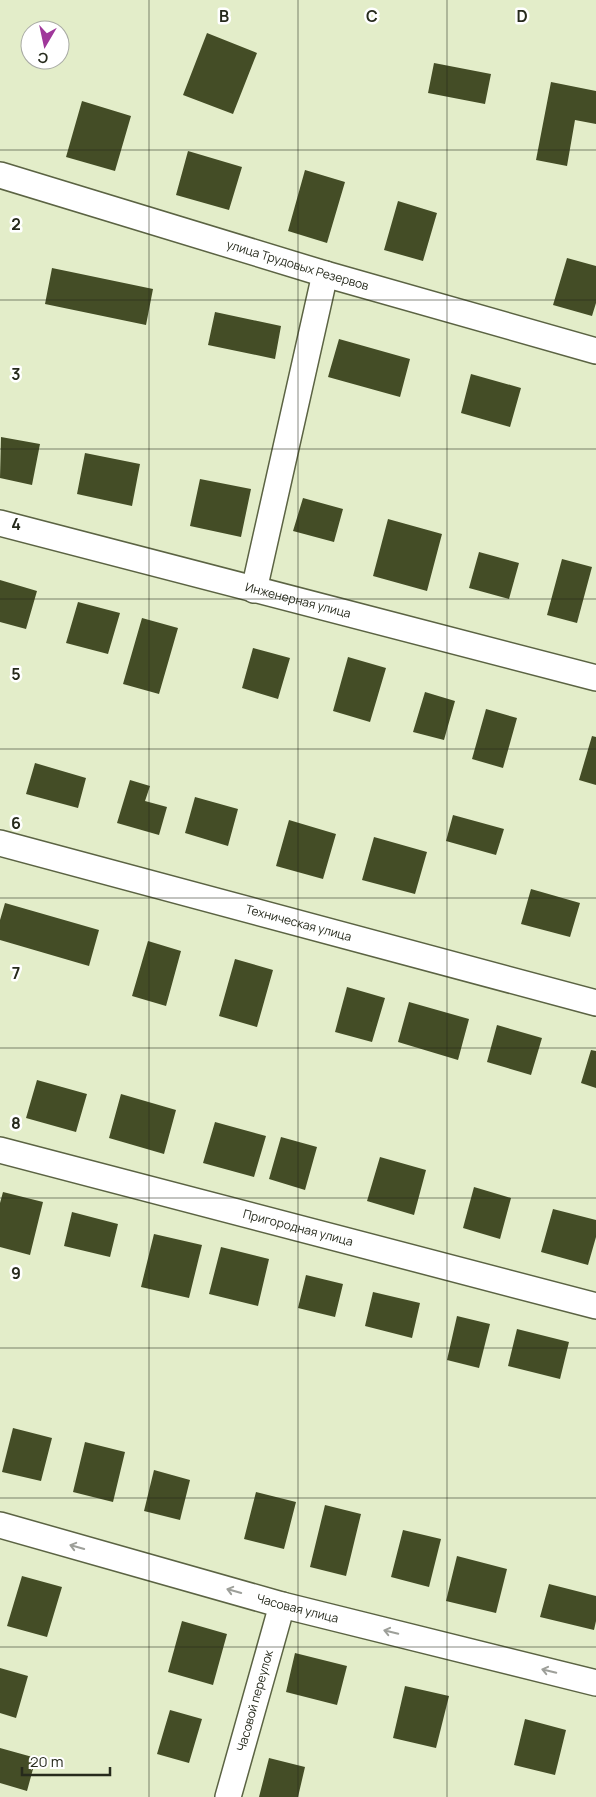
<svg xmlns="http://www.w3.org/2000/svg" width="596" height="1797" font-family="Manrope,sans-serif">
<style>
.building{fill:#444d26}
.lines{fill:none;stroke-linecap:round;stroke-linejoin:round}
.minor-casing{stroke:#5b6343;stroke-width:28}
.minor{stroke:#fff;stroke-width:25}
.oneway{stroke:#9d9f99}
.grid{fill:none;stroke:#262a1c;stroke-width:1;stroke-opacity:0.55}
.labels{text-anchor:middle;stroke-width:5;stroke-linejoin:round;paint-order:stroke}
.street-label{font-size:12px;fill:#262a1c;stroke:#fff}
.grid-label{font-size:16px;text-anchor:middle;font-weight:bold;fill:#262a1c;stroke:#fff;stroke-width:5;stroke-linejoin:round;paint-order:stroke}
</style>
<rect width="100%" height="100%" fill="#e3edc9"/>
<path class="building" d="M207 33 257 53 233 114 183 95Z
M434 63 491 74 485 104 428 93Z
M551 82 596 91V124L575 120 567 166 536 160Z
M82 101 131 116 115 171 66 157Z
M188 151 242 167 229 210 176 195Z
M305 170 345 182 327 243 288 231Z
M398 201 437 213 423 261 384 250Z
M567 258 596 266V303L592 316 553 305Z
M52 268 153 289 146 325 45 304Z
M215 312 281 326 275 359 208 345Z
M339 339 410 359 400 397 328 377Z
M471 374 521 388 510 427 461 413Z
M1 437 40 444 32 485 0 478Z
M85 453 140 464 132 506 77 494Z
M200 479 251 489 241 537 190 526Z
M303 498 343 509 334 542 293 531Z
M388 519 442 534 427 591 373 576Z
M479 552 519 563 509 599 469 588Z
M562 559 592 567 577 623 547 615Z
M0 580 37 591 26 629 0 622Z
M78 602 120 613 108 654 66 643Z
M142 618 178 628 159 694 123 684Z
M253 648 290 658 278 699 242 688Z
M348 657 386 668 370 722 333 711Z
M425 692 455 701 444 740 413 732Z
M486 709 517 718 503 768 472 759Z
M592 736 596 737V785L579 780Z
M35 763 86 778 78 808 26 794Z
M130 780 150 786 145 801 167 807 159 835 117 823Z
M195 797 238 809 228 846 185 833Z
M453 815 504 829 496 855 446 841Z
M289 820 336 834 323 879 276 866Z
M374 837 427 852 415 894 362 880Z
M531 889 580 903 570 937 521 924Z
M5 903 99 930 89 966 0 940V920Z
M148 941 181 951 166 1006 132 996Z
M235 959 273 970 257 1027 219 1016Z
M347 987 385 998 372 1042 335 1032Z
M409 1002 469 1019 458 1060 398 1042Z
M497 1025 542 1038 531 1075 487 1062Z
M591 1050 596 1051V1088L581 1083Z
M37 1080 87 1094 76 1132 26 1118Z
M121 1094 176 1110 164 1154 109 1138Z
M215 1122 266 1136 254 1177 203 1163Z
M281 1137 317 1147 305 1190 269 1179Z
M380 1157 426 1170 414 1215 367 1201Z
M474 1187 511 1198 500 1239 463 1228Z
M3 1192 43 1202 30 1255 0 1247V1203Z
M553 1209 596 1220V1237L588 1265 541 1252Z
M72 1212 118 1224 110 1257 64 1246Z
M154 1234 202 1245 189 1298 141 1287Z
M221 1247 269 1259 258 1306 209 1294Z
M306 1275 343 1284 335 1317 298 1308Z
M373 1292 420 1303 412 1338 365 1326Z
M457 1316 490 1324 479 1368 447 1360Z
M517 1329 569 1342 560 1379 508 1366Z
M13 1428 52 1438 41 1481 2 1472Z
M85 1442 125 1452 113 1502 73 1492Z
M154 1470 190 1480 180 1520 144 1511Z
M256 1492 296 1502 284 1549 244 1539Z
M325 1505 361 1514 346 1576 310 1567Z
M403 1530 441 1539 429 1587 391 1577Z
M457 1556 507 1569 496 1613 446 1601Z
M22 1576 62 1587 47 1637 7 1626Z
M549 1584 596 1596V1621L594 1630 540 1617Z
M182 1621 227 1634 213 1685 168 1672Z
M295 1653 347 1666 337 1705 286 1692Z
M0 1668 28 1676 16 1718 0 1713Z
M405 1686 449 1696 436 1748 393 1738Z
M170 1710 202 1719 189 1763 157 1754Z
M525 1719 566 1730 555 1775 514 1765Z
M0 1748 36 1758 27 1791 0 1783Z
M269 1758 305 1767 298 1797H259Z"/>
<g class="lines">
<g class="minor-casing">
<g id="minor">
<path id="s1" d="M0 175 325 274 596 351"/>
<path id="s2" d="M0 523 596 678"/>
<path d="M254 590 325 274"/>
<path id="s3" d="M0 843 596 1003"/>
<path id="s4" d="M0 1150 596 1306"/>
<path id="s5" d="M0 1525 282 1605 596 1683"/>
<path id="s6" d="M228 1797 282 1605"/>
</g>
</g>
<use href="#minor" class="minor"/>
</g>
<defs><path id="oneway-shaft" d="M-6 0H5M1.5-3L5.5 0L1.5 3" fill="none" stroke-width="1.6" stroke-linecap="round" stroke-linejoin="round" transform="scale(1.25)"/></defs>
<g class="oneway">
<use href="#oneway-shaft" transform="translate(77 1547) rotate(-164)"/>
<use href="#oneway-shaft" transform="translate(234 1591) rotate(-164)"/>
<use href="#oneway-shaft" transform="translate(391 1632) rotate(-166)"/>
<use href="#oneway-shaft" transform="translate(549 1671) rotate(-166)"/>
</g>
<path class="grid" d="M149 0V1797M298 0V1797M447 0V1797M0 150H596M0 300H596M0 449H596M0 599H596M0 749H596M0 898H596M0 1048H596M0 1198H596M0 1348H596M0 1498H596M0 1647H596"/>
<g class="labels">
<g class="street-label">
<text dy="4" stroke="none"><textPath href="#s1" startOffset="311">улица Трудовых Резервов</textPath></text>
<text dy="4" stroke="none"><textPath href="#s2" startOffset="308">Инженерная улица</textPath></text>
<text dy="4" stroke="none"><textPath href="#s3" startOffset="309">Техническая улица</textPath></text>
<text dy="4" stroke="none"><textPath href="#s4" startOffset="308">Пригородная улица</textPath></text>
<text dy="4" stroke="none"><textPath href="#s5" startOffset="309">Часовая улица</textPath></text>
<text dy="4" stroke="none"><textPath href="#s6" startOffset="100">Часовой переулок</textPath></text>
</g>
</g>
<g class="grid-label">
<text x="224" y="22">B</text>
<text x="372" y="22">C</text>
<text x="522" y="22">D</text>
<text x="16" y="230">2</text>
<text x="16" y="380">3</text>
<text x="16" y="530">4</text>
<text x="16" y="680">5</text>
<text x="16" y="829">6</text>
<text x="16" y="979">7</text>
<text x="16" y="1129">8</text>
<text x="16" y="1279">9</text>
</g>
<g transform="translate(45 45) rotate(189)"><circle r="24" fill="#ffffff" stroke="#a8aaa4"/>
<path d="M0-4L9 19L0 12L-9 19Z" fill="#9f379a"/>
<text y="-8" font-size="14" font-weight="bold" text-anchor="middle" fill="#262a1c">С</text>
</g>
<path d="M22 1767v8h88v-8" fill="none" stroke="#262a1c" stroke-width="2.5"/>
<text x="30" y="1767" font-size="15" fill="#262a1c" stroke="#ffffff" stroke-width="4" paint-order="stroke">20 m</text>
</svg>
